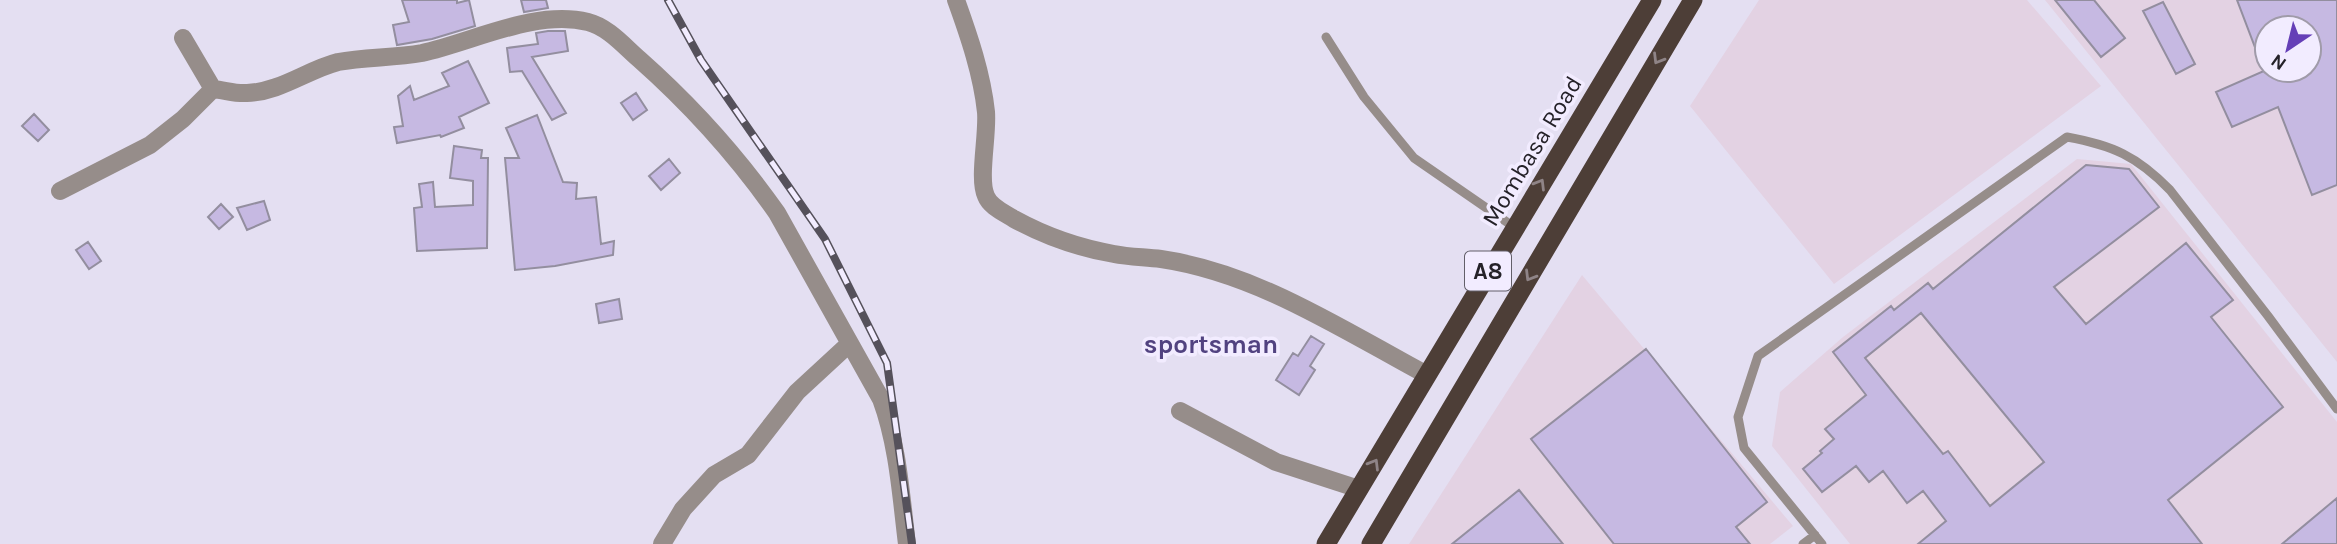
<svg xmlns="http://www.w3.org/2000/svg" width="2337" height="544" font-family="Karla,sans-serif">
<style>
.industrial{fill:#e3d2e3;fill-rule:evenodd}
.building{fill:#c6b9e2;stroke:#938e9f;stroke-width:2;fill-rule:evenodd}
.lines{fill:none;stroke-linecap:round;stroke-linejoin:round}
.service{stroke:#968d8a;stroke-width:9}
.minor{stroke:#968d8a;stroke-width:18}
.trunk{stroke:#4d3e37;stroke-width:19}
.rail-casing{stroke:#55515b;stroke-width:8}
.rail{stroke:#f2ecff;stroke-width:5;stroke-dasharray:16;stroke-linecap:butt}
.oneway{stroke:#8f8487}
.labels{text-anchor:middle;stroke-width:7;stroke-linejoin:round;paint-order:stroke}
.shield{fill:#f2ecff;stroke:#625f69;stroke-width:2}
.shield-label{font-size:23px;font-weight:bold;fill:#252229}
.street-label{font-size:24px;fill:#252229;stroke:#f2ecff}
.neighbourhood-label{font-size:26px;font-weight:bold;fill:#514280;stroke:#f2ecff}
</style>
<rect width="100%" height="100%" fill="#e4dff2"/>
<path class="industrial" d="M1759 0H2027L2101 86 1834 284 1690 106Z
M2045 0H2337V362ZM2267 28H2309V70H2267Z
M2077 159 2131 164 2337 422V544H1850L1772 446 1780 392 1843 337Z
M1582 275 1793 526 1770 544H1409Z"/>
<path class="building" d="M402 0H457V3L469 0 475 26 432 39 397 45 393 25 409 22Z
M521 0H546L548 8 524 12Z
M2055 0H2094L2125 38 2101 57Z
M2237 0H2337V185L2312 195 2278 107 2232 127 2216 92 2264 71ZM2267 28H2309V70H2267Z
M2163 2 2195 64 2176 74 2143 11Z
M548 31H565L568 51 532 57 566 113 552 120 522 71 510 72 507 48 538 44 536 33Z
M468 61 489 103 459 117 464 128 441 137 440 135 397 143 394 127 403 126 398 96 410 86 414 100 449 86 442 73Z
M636 93 647 110 633 120 621 103Z
M34 114 49 130 38 141 22 126Z
M537 115 563 182 577 183 576 199 596 197 601 244 614 241 613 255 555 266 515 270 505 158H519L506 128Z
M454 146 482 150 481 158H488L487 248 417 251 414 208 422 207 419 184 433 182 435 207 473 205V181L450 178Z
M669 159 680 173 661 190 649 176Z
M2086 165 2129 169 2159 207 2054 287 2086 324 2186 243 2233 300 2211 317 2283 407 2168 500 2202 544H1918L1946 521 1923 491 1907 503 1883 471 1869 482 1856 466 1822 492 1803 469 1822 453 1820 451 1834 439 1825 429 1866 395 1833 352 1891 306 1894 310 1928 283 1933 289ZM1921 313 2044 462 1990 506 1948 451 1943 454 1865 358Z
M264 201 270 220 247 230 237 208Z
M221 204 233 217 219 229 208 217Z
M88 242 101 261 89 269 76 250Z
M619 299 622 319 599 323 596 304Z
M1311 336 1324 344 1310 366 1315 370 1299 395 1276 380 1293 353 1298 356Z
M1646 349 1767 502 1736 527 1750 544H1614L1531 439Z
M1519 490 1563 544H1452Z
M2337 498V544H2282Z"/>
<g class="lines">
<path class="service" d="M1326 37 1364 97 1414 158 1514 227
M1803 544 1815 535
M1822 544 1744 448 1738 417 1758 356 2067 137C2112 145 2137 156 2170 190L2268 316 2337 409"/>
<path class="minor" d="M956 0C969 36 982 74 986 112 988 135 978 179 986 196 990 207 1005 213 1014 219 1045 236 1079 248 1114 254 1129 257 1145 257 1161 259 1257 273 1343 330 1427 375
M183 38 213 89
M60 191 150 145 183 119 213 89C225 90 235 94 247 93 280 92 307 70 338 62 365 57 394 58 422 53 473 42 535 9 588 22 608 27 624 46 639 59 691 105 737 156 777 213L881 399C898 445 901 496 907 544
M1180 411 1276 462 1359 489
M662 544 683 509 714 475 748 455 797 392 849 344"/>
<path class="trunk" d="M1326 544 1652 0
M1371 544 1693 0"/>
<g class="rail-casing">
<path id="rail" d="M668 0 701 60 825 239 887 363 912 544"/>
</g>
<use href="#rail" class="rail"/>
</g>
<defs><path id="oneway-chevron" d="M-2-3.5L2.5 0L-2 3.5" fill="none" stroke-width="1.6" stroke-linecap="round" stroke-linejoin="round" transform="scale(1.75)"/></defs>
<g class="oneway">
<use href="#oneway-chevron" transform="translate(1658 59) rotate(121)"/>
<use href="#oneway-chevron" transform="translate(1540 184) rotate(-59)"/>
<use href="#oneway-chevron" transform="translate(1530 276) rotate(121)"/>
<use href="#oneway-chevron" transform="translate(1374 464) rotate(-59)"/>
</g>
<g class="labels">
<rect class="shield" x="1465" y="251.5" width="46" height="39" rx="5"/>
<g class="shield-label">
<text x="1488" y="279">A8</text>
</g>
<g class="street-label">
<text transform="translate(1532 151) rotate(-59)" y="8">Mombasa Road</text>
</g>
<g class="neighbourhood-label">
<text x="1211" y="353">sportsman</text>
</g>
</g>
<g transform="translate(2288 49) rotate(215)"><circle r="33" fill="#f2ecff" stroke="#a09ba9" stroke-width="2"/>
<path d="M0-5L12 26L0 18L-12 26Z" fill="#653fb7"/>
<text y="-10" font-size="19" font-weight="bold" text-anchor="middle" fill="#252229">N</text>
</g>
</svg>
